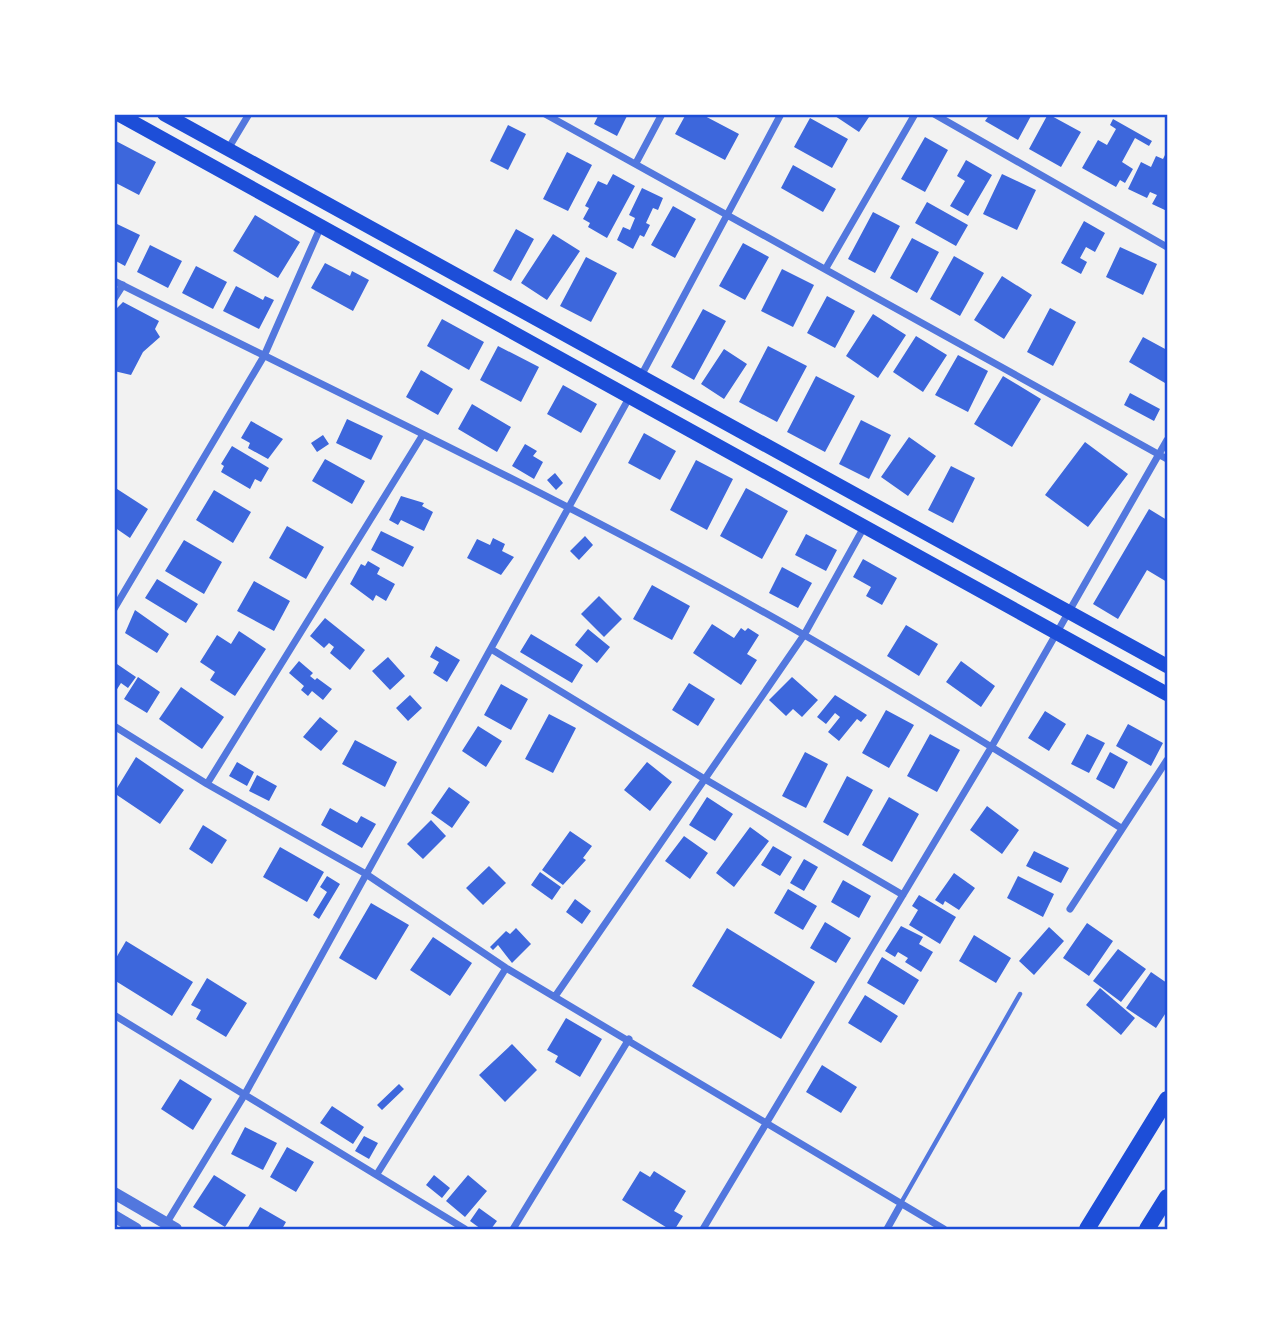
<svg xmlns="http://www.w3.org/2000/svg" width="1281" height="1343" font-family="'Noto Serif',serif">
<style>
.building{fill:#3d67dc}
.lines{fill:none;stroke-linecap:round;stroke-linejoin:round}
.service{stroke:#5277de;stroke-width:4.5}
.minor{stroke:#5277de;stroke-width:7}
.tertiary{stroke:#5277de;stroke-width:12}
.secondary{stroke:#1d4ed8;stroke-width:14}
.trunk{stroke:#1d4ed8;stroke-width:16}
.neatline{fill:none;stroke:#1d4ed8;stroke-width:2.5}
</style>
<rect width="100%" height="100%" fill="#f2f2f2"/>
<path class="building" d="M599 114H628L617 136 594 124Z
M686 114H701L739 134 725 160 675 134Z
M832 114H871L859 132Z
M990 114H1032L1018 140 985 121Z
M1048 114 1081 132 1061 167 1029 149Z
M810 118 848 139 832 168 794 147Z
M1113 119 1152 141 1149 146 1135 138 1122 162 1133 169 1125 183 1120 180 1116 187 1082 168 1098 140 1107 145 1116 129 1110 125Z
M508 125 526 134 508 170 490 161Z
M925 137 948 150 925 192 901 179Z
M114 140 156 162 139 195 114 182Z
M1167 151V211L1152 204 1157 195 1150 192 1147 198 1128 189 1141 162 1151 167 1156 156 1163 159Z
M567 152 592 165 568 211 543 199Z
M966 160 992 175 968 216 950 206 965 181 957 176Z
M793 165 836 189 823 212 781 188Z
M613 174 635 186 607 238 588 227 590 223 583 219 589 208 585 206 598 181 607 185Z
M1002 174 1036 190 1017 230 983 214Z
M642 188 663 198 658 210 653 208 646 223 650 225 644 237 640 235 633 249 617 240 623 227 630 230 635 218 629 215Z
M927 202 968 225 956 246 915 223Z
M673 206 696 219 675 258 651 245Z
M873 212 900 226 875 273 848 259Z
M255 215 300 242 278 278 233 251Z
M1084 221 1105 233 1095 252 1086 247 1080 258 1087 262 1081 274 1061 263Z
M117 224 140 235 125 266 114 260V231Z
M516 229 534 239 511 281 493 271Z
M553 234 580 251 547 300 521 283Z
M912 238 939 252 917 293 890 278Z
M743 243 769 257 745 300 719 286Z
M150 245 182 261 168 288 137 272Z
M1120 247 1157 264 1143 295 1106 277Z
M954 256 984 273 960 316 930 299Z
M586 257 617 273 591 322 560 306Z
M325 263 350 276 352 271 369 280 353 311 311 288Z
M196 266 227 282 213 309 182 293Z
M782 269 814 285 793 327 761 311Z
M1002 276 1032 295 1004 339 974 320Z
M236 286 263 300 265 296 274 300 259 329 223 311Z
M827 296 855 311 835 348 807 333Z
M123 302 159 321 155 329 160 337 143 352 131 375 114 371V311Z
M1050 308 1076 322 1053 366 1027 352Z
M703 309 726 321 694 380 671 367Z
M873 314 906 335 878 378 846 356Z
M442 319 484 342 469 370 427 346Z
M916 336 947 355 923 392 893 372Z
M1143 337 1167 350 1165 383 1129 362Z
M498 346 539 367 521 402 480 380Z
M768 346 807 366 777 422 739 402Z
M724 349 747 364 724 399 701 384Z
M958 355 988 371 968 412 935 395Z
M421 370 453 389 438 415 406 397Z
M816 376 855 396 825 452 787 432Z
M1003 376 1041 399 1012 447 974 424Z
M563 385 597 404 581 433 547 414Z
M1130 393 1160 409 1154 421 1124 405Z
M472 404 511 427 497 452 458 429Z
M347 419 383 436 371 460 336 443Z
M861 420 891 435 869 479 839 464Z
M251 421 283 439 268 459 248 448 250 443 241 438Z
M644 433 676 451 660 480 628 463Z
M323 435 329 444 317 452 311 443Z
M909 437 936 456 908 496 881 477Z
M1085 442 1128 474 1088 527 1045 495Z
M525 444 537 451 533 456 543 462 534 479 512 466Z
M232 446 269 468 261 482 255 479 250 489 221 472 224 466 221 464Z
M325 459 365 481 352 504 312 481Z
M696 460 733 479 707 530 670 510Z
M951 466 975 478 953 523 928 510Z
M555 473 563 483 556 490 547 480Z
M114 487 148 509 130 538 114 527Z
M746 488 788 511 762 559 720 536Z
M214 490 251 512 233 543 196 520Z
M401 496 424 503 422 506 433 512 424 531 401 520 398 525 389 520Z
M1149 509 1167 520V582L1147 570 1118 619 1093 604Z
M287 526 324 547 306 579 269 558Z
M381 531 414 547 403 567 371 550Z
M806 534 837 550 826 571 795 555Z
M585 536 593 545 579 560 570 551Z
M493 538 505 544 502 551 514 557 501 575 467 558 477 539 490 545Z
M184 540 222 562 204 594 165 571Z
M863 559 897 578 882 605 866 596 871 587 853 577Z
M368 561 380 568 377 574 395 584 386 601 376 595 373 601 350 584 361 564 365 566Z
M782 567 812 583 798 608 769 593Z
M157 579 198 604 186 623 145 598Z
M254 581 290 601 274 631 237 611Z
M652 585 690 606 672 640 633 619Z
M599 596 622 619 604 637 581 614Z
M135 610 169 634 157 653 125 633Z
M325 618 365 650 350 670 330 653 334 647 329 643 324 648 310 636Z
M712 624 734 638 741 628 745 631 748 628 759 635 747 654 757 660 741 685 693 653Z
M906 625 938 644 919 676 887 656Z
M588 629 610 647 597 663 575 645Z
M239 631 266 649 235 696 210 680 215 672 200 662 217 635 231 644Z
M531 634 583 665 572 683 520 652Z
M436 646 460 660 447 682 433 673 439 662 430 657Z
M388 657 405 676 390 690 372 671Z
M299 661 313 673 310 676 315 680 317 678 332 689 323 700 312 691 308 696 301 690 304 686 289 673Z
M961 661 995 686 981 707 946 682Z
M114 662 136 677 128 688 121 683 114 694Z
M138 677 160 692 147 713 124 699Z
M792 677 818 700 802 717 793 709 786 716 769 700Z
M689 683 715 699 698 726 672 710Z
M501 684 528 699 511 730 484 715Z
M181 687 224 717 202 749 159 719Z
M410 695 422 708 408 721 396 708Z
M835 695 867 715 861 722 857 719 839 741 828 732 840 717 835 713 826 724 817 717Z
M886 710 914 725 889 768 862 753Z
M1045 711 1066 724 1049 751 1028 738Z
M549 714 576 728 553 773 525 759Z
M320 717 338 731 321 751 303 737Z
M1128 724 1163 743 1151 766 1116 746Z
M478 726 502 741 486 767 462 751Z
M930 734 960 750 937 792 907 776Z
M1087 734 1105 743 1089 773 1071 764Z
M355 740 397 762 385 787 342 764Z
M805 752 828 764 806 808 782 796Z
M1110 752 1128 762 1114 789 1096 779Z
M136 757 184 790 160 824 114 793Z
M237 762 254 772 247 786 229 776Z
M647 762 672 782 650 811 624 790Z
M257 775 277 786 269 801 249 791Z
M847 776 873 790 848 836 823 822Z
M449 787 470 802 452 828 431 813Z
M707 797 733 814 715 841 689 825Z
M889 797 919 814 892 862 862 845Z
M987 806 1019 830 1002 854 970 830Z
M330 808 357 823 361 816 376 824 362 848 321 825Z
M431 820 446 836 423 859 407 844Z
M203 825 227 840 212 864 189 849Z
M750 827 769 841 734 887 716 873Z
M570 831 592 846 583 858 586 860 563 885 542 870Z
M684 836 708 853 690 879 665 861Z
M773 846 792 857 780 876 761 865Z
M280 847 324 872 307 902 263 877Z
M1034 851 1069 868 1061 883 1026 866Z
M804 859 818 867 804 891 790 883Z
M489 866 506 883 483 905 466 888Z
M540 872 561 887 552 900 531 885Z
M954 873 975 888 959 910 945 901 943 905 935 900Z
M327 876 340 884 319 919 313 915 327 892 320 887Z
M1018 876 1054 894 1043 917 1007 898Z
M843 880 871 896 859 918 831 902Z
M788 889 817 906 803 930 774 913Z
M919 895 956 917 940 944 909 925 918 910 912 906Z
M575 899 591 911 582 924 566 912Z
M371 903 409 925 376 980 339 958Z
M825 922 851 938 836 963 810 948Z
M1087 923 1113 941 1089 976 1063 958Z
M901 926 923 937 919 944 933 952 921 972 905 962 908 958 898 952 895 957 885 951Z
M1049 927 1064 941 1034 975 1019 961Z
M516 928 531 944 512 963 498 945 493 950 490 947 506 931 510 934Z
M727 928 815 982 781 1039 692 986Z
M974 935 1011 958 996 983 959 961Z
M433 937 472 963 450 996 410 970Z
M126 941 193 982 172 1016 114 980V956L116 958Z
M1118 949 1146 969 1121 1002 1093 981Z
M882 957 919 980 904 1005 867 983Z
M1151 972 1167 983V1011L1156 1028 1126 1008Z
M207 978 247 1003 226 1037 196 1019 201 1010 191 1005Z
M1100 988 1135 1018 1121 1035 1086 1005Z
M865 995 898 1016 881 1043 848 1023Z
M566 1018 602 1039 580 1077 555 1062 558 1056 547 1050Z
M512 1044 537 1070 505 1102 479 1075Z
M822 1065 857 1087 841 1113 806 1092Z
M180 1079 212 1099 193 1130 161 1109Z
M399 1084 404 1089 382 1110 377 1105Z
M332 1106 364 1127 353 1144 320 1123Z
M245 1127 277 1143 263 1170 231 1154Z
M364 1136 378 1143 369 1159 355 1151Z
M287 1147 314 1162 296 1192 270 1177Z
M640 1171 650 1177 654 1171 686 1191 674 1211 683 1216 675 1229H669L622 1200Z
M214 1175 246 1195 225 1227 193 1207Z
M434 1175 450 1188 442 1198 426 1185Z
M468 1175 487 1191 465 1217 446 1201Z
M260 1207 286 1222 282 1229H247Z
M479 1208 497 1221 491 1229H481L470 1221Z"/>
<g class="lines">
<path class="service" d="M901 1203 1020 994"/>
<path class="minor" d="M545 114 1167 459
M934 114 1167 247
M228 149 249 114
M636 163 662 114
M826 268 915 114
M114 281C345 397 581 507 806 636 913 698 1017 762 1121 828
M114 299 123 285
M641 376 781 114
M114 609 264 356 321 226
M491 649 703 778 903 895
M114 726 207 784 366 874 506 968 944 1229
M207 784 422 436
M1070 909 1167 760
M556 995 804 635 864 527
M114 1015 465 1229
M377 1174 506 968
M166 1224 245 1094 629 398
M513 1229 629 1039
M703 1229 992 746 1167 440
M887 1229 901 1204"/>
<path class="tertiary" d="M114 1193 176 1229
M114 1216 136 1229"/>
<path class="secondary" d="M118 114 1167 694
M164 114 1167 666"/>
<path class="trunk" d="M1087 1229 1167 1099
M1147 1229 1167 1197"/>
</g>
<rect width="1281" height="1343" fill="none" stroke="#ffffff" stroke-width="231"/>
<rect x="116" y="116" width="1050" height="1112" class="neatline"/>
</svg>
